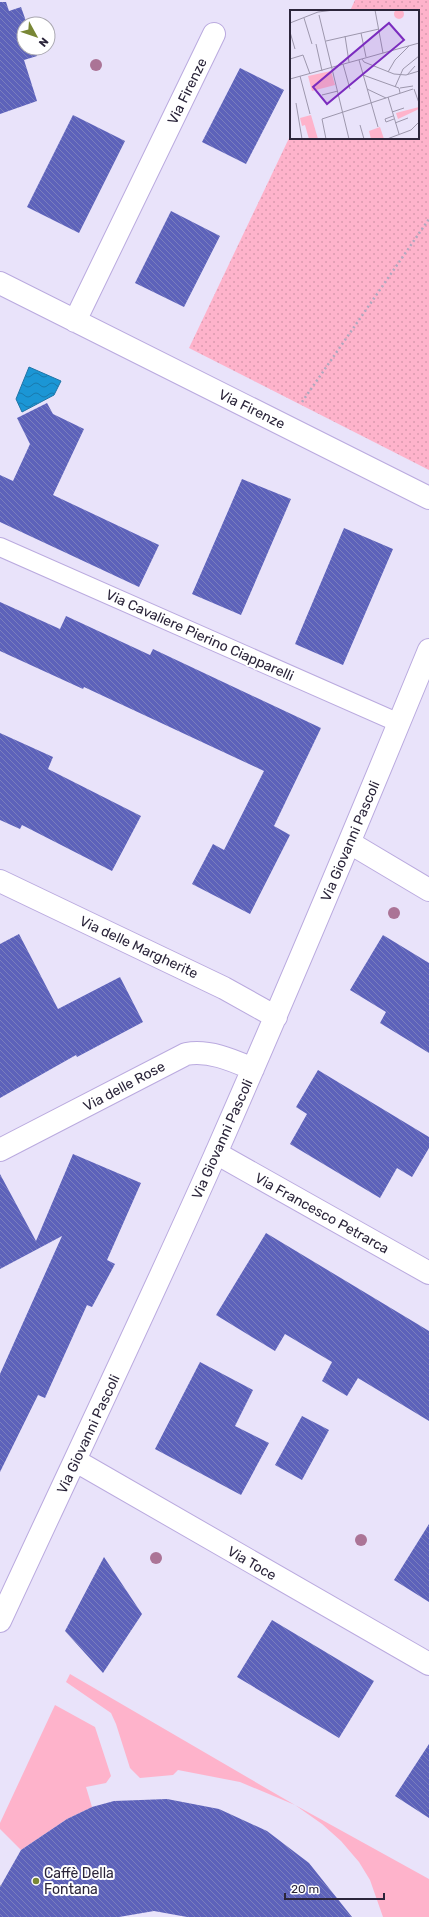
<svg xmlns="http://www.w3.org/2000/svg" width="429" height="1917" font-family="Rubik,sans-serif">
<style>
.green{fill:#feb3cb}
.park{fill:url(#park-dots)}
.water{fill:url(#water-waves);stroke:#2074a6}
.building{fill:url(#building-back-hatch)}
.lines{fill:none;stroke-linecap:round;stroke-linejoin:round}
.service-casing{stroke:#baaadf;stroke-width:20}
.minor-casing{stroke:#baaadf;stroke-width:24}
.path{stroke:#aea8bf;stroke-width:2.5;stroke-dasharray:2 3;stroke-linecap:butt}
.service{stroke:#fff;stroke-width:18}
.minor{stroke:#fff;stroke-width:22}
.tree{fill:#ab7496}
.poi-dot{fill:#798735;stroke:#fff;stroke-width:1.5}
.labels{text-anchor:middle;stroke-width:4;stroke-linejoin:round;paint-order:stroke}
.street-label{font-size:14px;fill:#2b253a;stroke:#fff}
.poi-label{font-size:14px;fill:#2b253a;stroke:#fff;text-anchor:start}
.inset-road{fill:none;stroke:#9d97ad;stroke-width:1}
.view{fill:#7b2cbf;fill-opacity:0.15;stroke:#7b2cbf;stroke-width:2}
.inset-edge{fill:none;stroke:#2b253a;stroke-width:2}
</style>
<defs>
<pattern id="park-dots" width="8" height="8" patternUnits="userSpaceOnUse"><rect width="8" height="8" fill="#feb3cb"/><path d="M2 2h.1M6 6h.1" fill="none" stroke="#da9aaf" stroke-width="1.8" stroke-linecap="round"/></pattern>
<pattern id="water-waves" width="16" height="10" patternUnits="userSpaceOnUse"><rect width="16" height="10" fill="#1b96d5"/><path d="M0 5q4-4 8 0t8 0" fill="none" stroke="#187aae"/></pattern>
<pattern id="building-back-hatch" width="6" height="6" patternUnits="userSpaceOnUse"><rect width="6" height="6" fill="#5d62ba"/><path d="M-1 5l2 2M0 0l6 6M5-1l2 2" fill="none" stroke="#7a7ebd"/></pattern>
</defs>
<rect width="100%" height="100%" fill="#e9e3fa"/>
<path class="green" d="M70 1674 295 1805 429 1879V1917H383L370 1880 359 1862 341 1841 322 1824 295 1805 240 1782 178 1770 173 1775 140 1778 130 1768 116 1724 111 1713 66 1682Z
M55 1705 95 1727 111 1776 106 1783 86 1787 92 1807 67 1819 21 1850 0 1829V1823Z"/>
<path class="park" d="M355 0H429V470L189 348 291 134V138H418V11H350Z"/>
<path class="water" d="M29 367 61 381 54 395 22 412 16 399Z"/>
<path class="building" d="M0 2H6L9 11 21 7 27 24H24V48H34L37 56 24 60 37 101 0 114Z
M240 68 284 90 246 164 202 142Z
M73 115 125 141 79 233 27 207Z
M171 211 220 236 184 307 135 283Z
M47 403 53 414 84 429 53 495 159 545 139 587 0 522V475L13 481 30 444 17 418Z
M242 479 291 499 241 615 192 594Z
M344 528 393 549 343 665 295 644Z
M0 602 60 629 66 616 150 655 153 649 321 728 274 826 290 835 250 914 192 884 213 844 224 850 264 771 84 687 83 689 0 651Z
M0 733 53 757 48 769 141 816 112 871 22 825 20 829 0 820Z
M19 934 58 1009 120 977 143 1022 77 1057 76 1055 0 1098V944Z
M383 935 429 963V1053L380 1023 386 1012 350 990Z
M318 1070 429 1137V1148L412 1177 397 1168 380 1198 290 1144 307 1114 296 1107Z
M73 1154 141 1183 107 1260 115 1264 92 1307 87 1305 45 1398 38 1395 0 1472V1374L62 1236 0 1269V1174L36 1241Z
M266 1233 429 1331V1421L358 1378 347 1396 322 1381 332 1362 285 1334 275 1351 216 1315Z
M200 1362 253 1390 235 1426 269 1443 241 1495 155 1449Z
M302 1416 329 1430 302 1480 275 1465Z
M429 1524V1602L394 1580Z
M104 1557 142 1614 103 1673 65 1631Z
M272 1620 374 1681 339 1738 237 1677Z
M429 1744V1818L395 1796Z
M167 1799 219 1809 267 1831 309 1863 352 1917H187L154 1911 119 1917H0V1887L21 1850 67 1819 92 1807 114 1801Z"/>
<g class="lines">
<g class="service-casing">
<path id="service" d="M0 547 399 723"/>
</g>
<g class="minor-casing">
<path id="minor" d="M0 283 429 498
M75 321 214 34
M350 843 429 890
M0 881 224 988 276 1017
M0 1150 186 1054C210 1050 232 1060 253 1069
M216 1153 429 1273
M76 1461 429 1664
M0 1621C72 1465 147 1309 217 1151 290 985 360 818 429 650"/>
</g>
<path class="path" d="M302 402 429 219
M0 1885V1886"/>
<use href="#service" class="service"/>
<use href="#minor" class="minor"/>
</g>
<g class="tree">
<circle cx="96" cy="65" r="6"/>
<circle cx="394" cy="913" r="6"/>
<circle cx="361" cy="1540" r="6"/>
<circle cx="156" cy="1558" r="6"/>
</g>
<circle class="poi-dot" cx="36" cy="1881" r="4"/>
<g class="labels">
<g class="street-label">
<text transform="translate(187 91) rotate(-64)" y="5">Via Firenze</text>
<text transform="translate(252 409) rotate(26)" y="5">Via Firenze</text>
<text transform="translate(200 635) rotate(24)" y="5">Via Cavaliere Pierino Ciapparelli</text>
<text transform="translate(350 841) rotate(-67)" y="5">Via Giovanni Pascoli</text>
<text transform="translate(139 947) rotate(25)" y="5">Via delle Margherite</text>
<text transform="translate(124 1086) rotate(-28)" y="5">Via delle Rose</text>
<text transform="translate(222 1139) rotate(-66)" y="5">Via Giovanni Pascoli</text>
<text transform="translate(322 1213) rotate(29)" y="5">Via Francesco Petrarca</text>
<text transform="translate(88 1434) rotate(-65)" y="5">Via Giovanni Pascoli</text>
<text transform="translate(252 1563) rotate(30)" y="5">Via Toce</text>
</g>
<g class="poi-label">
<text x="44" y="1878">Caffè Della<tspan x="44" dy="16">Fontana</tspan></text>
</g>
</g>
<g transform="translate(290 10)">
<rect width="129" height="129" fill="#e9e3fa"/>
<path d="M104 4a5 5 0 1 1 10 0a5 5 0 1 1-10 0ZM21 105 28 129H19L15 115 12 116 10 108ZM90 117 94 129H81L79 121Z" fill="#feb3cb"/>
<path d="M41 61 45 75 22 81 18 66ZM129 97V99L108 109 106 103Z" fill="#feb3cb"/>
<path class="inset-road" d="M85 0 93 43M29 5 59 129M14 8 22 34M0 13 28 2 44 0M0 22 5 39M71 23 76 47M55 26 59 52M36 31 89 19M26 34 32 61M0 49 13 45 20 64M72 49 74 52 104 64 116 65 129 61M69 50 88 117M53 54 60 79M98 62 105 50 119 36M73 65 109 78 110 83M117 65 125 56M10 66 20 104M0 69 129 33M105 77 113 59 129 46M110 78 123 76M77 79 96 88M124 79 129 93M32 85 48 81M98 87 109 124M6 93 12 129M102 102 114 98M103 106 95 109 96 112 104 109M105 113 118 108M70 115 74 129M36 129 32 109 123 79M97 129 121 120 129 112"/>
<path class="view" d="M99 13 114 30 37 94 23 77Z"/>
<rect width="129" height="129" class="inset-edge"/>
</g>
<g transform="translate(36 36) rotate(130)"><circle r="19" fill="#ffffff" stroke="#aaa8b0"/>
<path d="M0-3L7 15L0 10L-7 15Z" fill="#798735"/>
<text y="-6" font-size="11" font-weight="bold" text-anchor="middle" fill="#2b253a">N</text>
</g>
<path d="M285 1893v6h99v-6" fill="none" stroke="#2b253a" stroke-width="2"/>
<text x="291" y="1893" font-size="12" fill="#2b253a" stroke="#ffffff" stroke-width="3" paint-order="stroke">20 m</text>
</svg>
